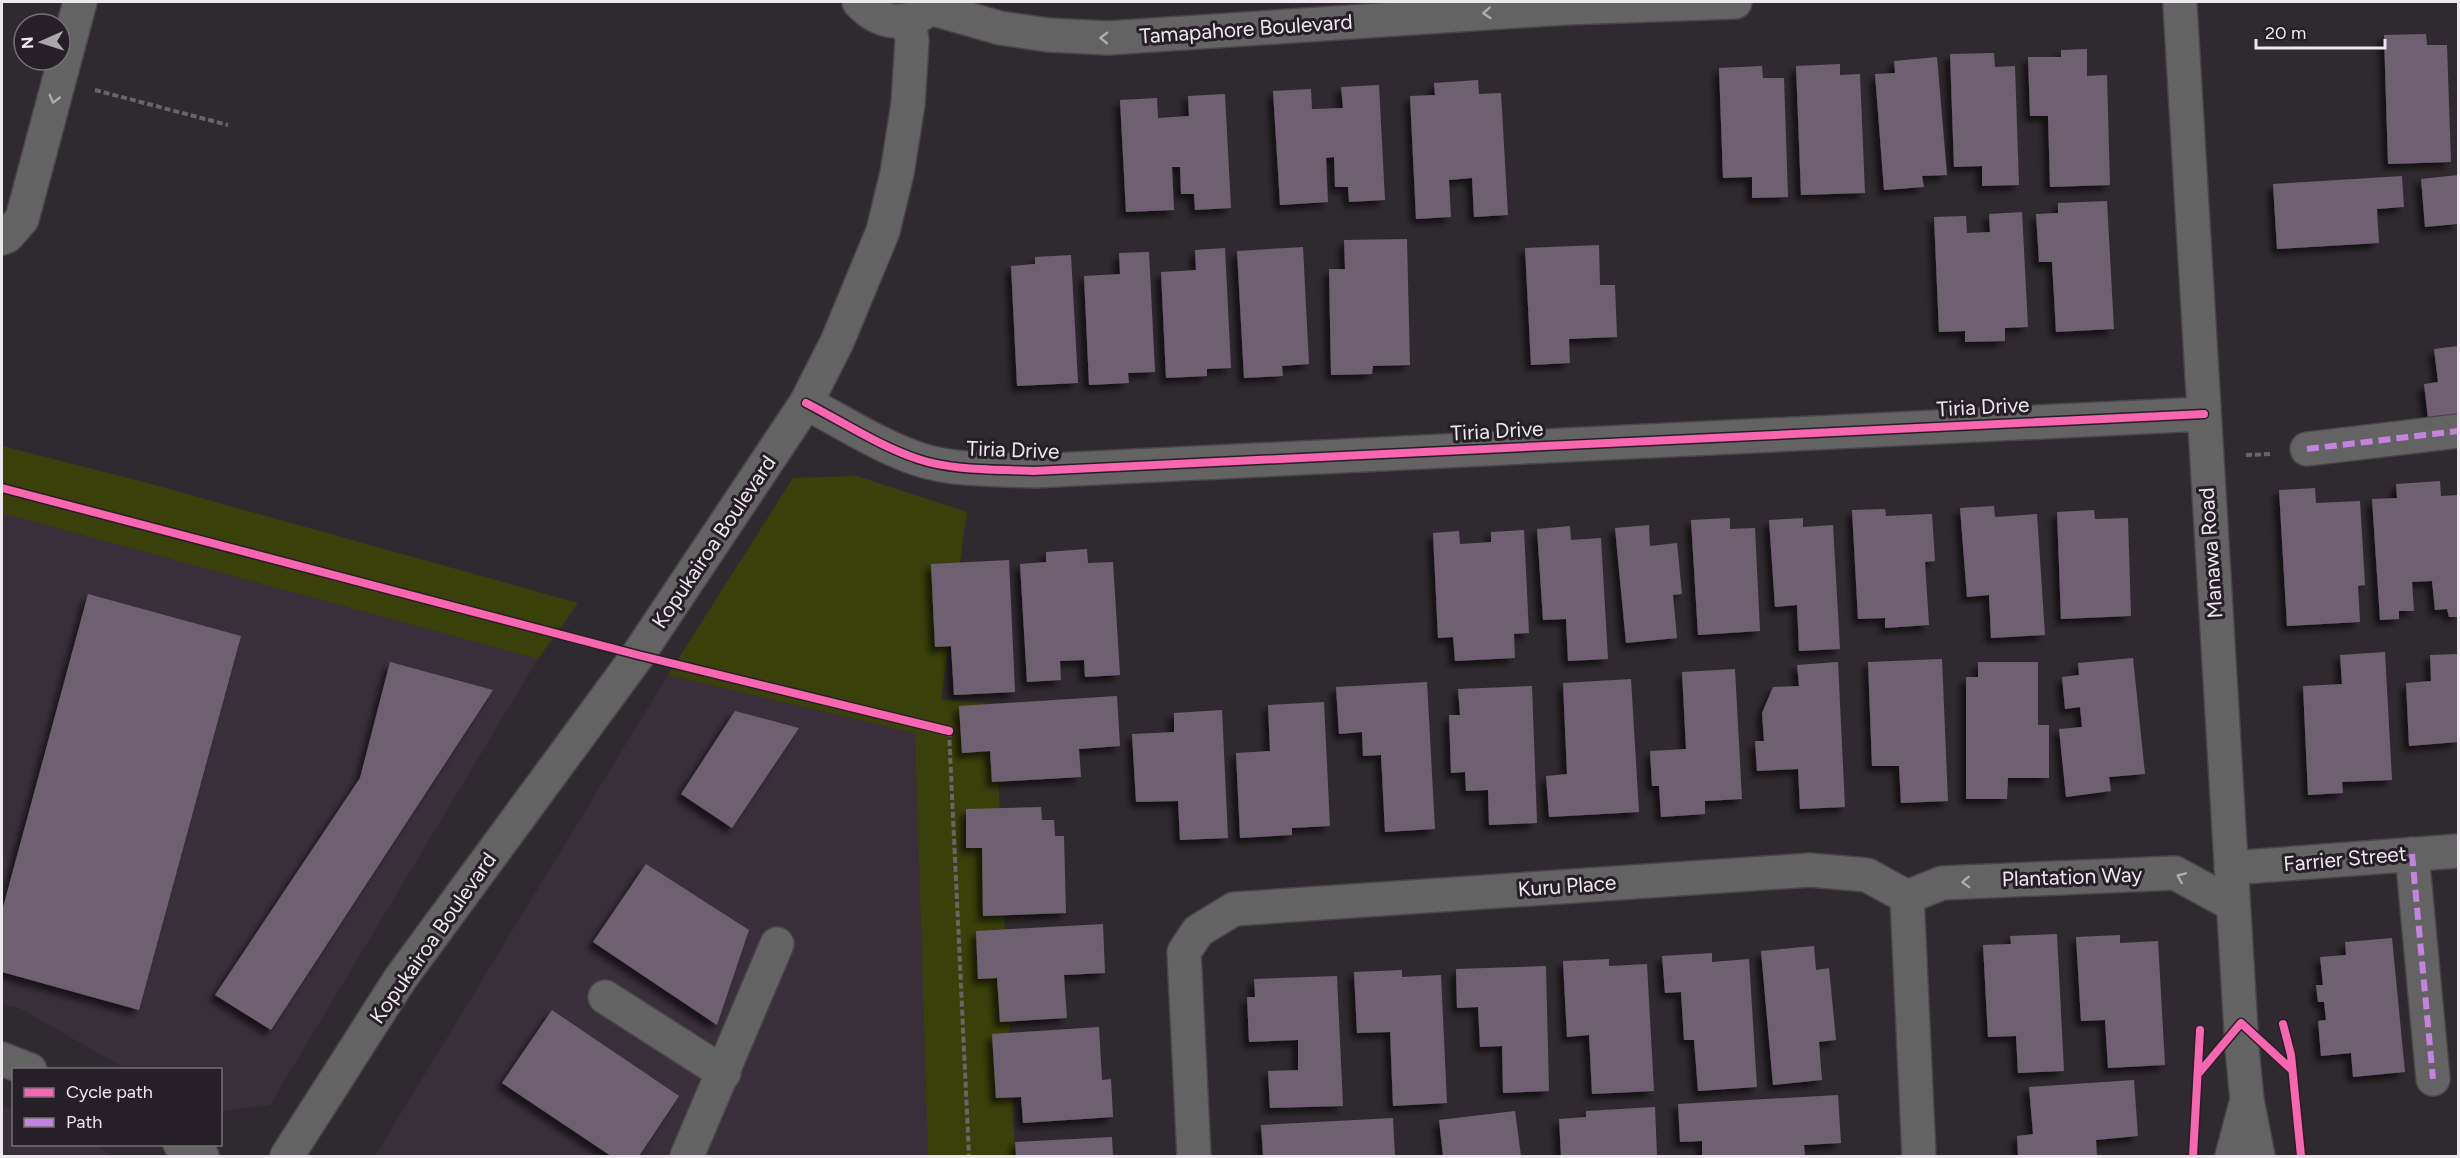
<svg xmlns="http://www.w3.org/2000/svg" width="2460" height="1158" font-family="Figtree,sans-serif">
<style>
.built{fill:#392f3b}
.green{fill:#3a400a}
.building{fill:#6e616f;filter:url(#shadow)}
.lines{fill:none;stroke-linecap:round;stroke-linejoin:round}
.minor-casing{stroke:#494549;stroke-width:36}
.path{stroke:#676667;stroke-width:4;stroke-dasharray:6 3;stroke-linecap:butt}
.minor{stroke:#646363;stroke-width:33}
.quiet{stroke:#c483df;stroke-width:6;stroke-dasharray:12 6;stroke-linecap:butt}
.cycleway-casing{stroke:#261f27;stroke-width:11}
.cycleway{stroke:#f766af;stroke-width:8}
.oneway{stroke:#afacaf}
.labels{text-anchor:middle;stroke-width:6;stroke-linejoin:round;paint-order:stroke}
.street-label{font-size:21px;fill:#ede8ee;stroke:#261f27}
</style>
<defs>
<filter id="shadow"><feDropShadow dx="-5.5" dy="5.5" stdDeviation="3" flood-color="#0009"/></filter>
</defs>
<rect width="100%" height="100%" fill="#2f2a2f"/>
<path class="built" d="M2 513 538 659 270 1105 221 1111 220 1070 126 1069 19 1008 2 1004Z
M668 675 915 733 928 1156H375Z
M2 1106 13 1109 14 1144 94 1145 114 1156H2Z"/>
<path class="green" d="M2 446 144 482 578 603 538 659 2 513Z
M857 476 967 512 941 699 995 704 1015 1156H928L915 733 668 675 793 478Z"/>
<path class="building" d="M2426 34 2427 45H2447L2451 162 2388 164 2384 35Z
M2087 49V76L2107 75 2110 185 2050 187 2048 116H2030L2028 57H2061V50Z
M1994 53 1995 67 2015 66 2019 185 1982 186V166L1954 167 1950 54Z
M1937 57 1947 175 1922 176 1924 187 1884 190 1875 74 1895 73 1894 61Z
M1840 64V75L1860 74 1865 193 1801 195 1796 66Z
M1762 66 1763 78H1784L1788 197 1752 198V177L1723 178 1719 68Z
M1478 80 1479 94 1501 93 1508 215 1474 217 1472 178 1449 180 1451 217 1416 219 1410 96 1435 95 1434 83Z
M1379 85 1385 200 1349 202 1348 187H1335L1334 157 1326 158 1328 202 1280 205 1273 91 1311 89 1312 109 1343 108 1341 87Z
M1225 94 1231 208 1195 210 1194 194H1181L1180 167H1172L1174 210 1126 212 1120 100 1157 98 1158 118 1189 116 1188 96Z
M2458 175 2457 224 2425 227 2421 179Z
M2402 176 2404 207 2377 209 2379 243 2277 249 2273 184Z
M2107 201 2114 329 2056 332 2052 262H2039L2036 214 2058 213V203Z
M2022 212 2028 327 2005 328V341L1965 342V331L1939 332 1934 217 1966 216 1967 233 1990 232 1989 214Z
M1407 239 1410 365 1373 366 1372 374 1331 375 1329 269H1345L1344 240Z
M1599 245 1600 285H1615L1617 337 1569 339 1570 363 1531 365 1525 248Z
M1303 247 1309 364 1282 366 1283 376 1244 378 1237 251Z
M1225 248 1231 368 1207 369V376L1166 378 1161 272 1196 270 1195 250Z
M1149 252 1155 372 1128 373 1129 383 1089 385 1084 276 1120 274 1119 253Z
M1071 255 1078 383 1017 386 1011 266 1035 264V257Z
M2458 346V423L2429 427 2424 384 2438 382 2434 349Z
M2440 481 2441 496 2458 495V617H2449L2447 609 2435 610 2432 581 2412 582 2414 611H2399V619L2380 620 2372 499 2397 498 2396 484Z
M2315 488 2316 503 2360 501 2365 585 2358 586 2360 622 2287 626 2279 490Z
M1994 506 1995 517 2037 514 2045 635 1991 638 1989 595 1967 597 1960 508Z
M1885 509 1886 516 1932 514 1935 561 1925 562 1929 625 1885 628V618L1858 619 1852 510Z
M2094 510 2095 519 2128 518 2131 616 2061 619 2057 512Z
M1730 518V529L1755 528 1760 631 1698 635 1691 520Z
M1803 518V527L1833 525 1840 649 1799 651 1797 605 1775 607 1769 520Z
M1649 525 1650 546 1677 543 1682 594 1673 595 1677 638 1626 643 1615 528Z
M1570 526 1571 540 1601 538 1608 659 1568 661 1566 619 1543 620 1537 529Z
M1524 530 1529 633 1514 634 1515 658 1455 661 1453 637 1438 638 1433 533 1459 531 1460 544 1491 542V532Z
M1087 549 1088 563 1113 562 1120 675 1085 677 1084 660 1060 661 1061 680 1027 682 1020 564 1046 562V552Z
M1009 560 1015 692 954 695 951 646 935 647 931 564Z
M88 594 241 636 139 1010 2 972V911Z
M2385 652 2392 780 2342 782 2343 793 2308 795 2303 686 2342 684 2340 655Z
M2458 654V742L2409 746 2406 683 2431 681 2430 655Z
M2133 658 2145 774 2109 777 2111 791 2066 797 2059 729 2082 727 2080 707 2065 709 2062 677 2079 675 2078 663Z
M1942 659 1948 801 1901 803 1899 766H1872L1868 662Z
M390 662 493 690 271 1030 215 995 360 778Z
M1838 662 1845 807 1800 809 1798 769 1757 771 1755 741H1764L1762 713 1773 687 1799 686 1797 665Z
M1978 662H2038V725H2049V778H2008L2007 799H1966V677H1978Z
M1735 669 1742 799 1705 801V814L1661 817 1659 786H1652L1650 751 1686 749 1682 672Z
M1631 679 1639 812 1549 817 1546 776 1567 774 1563 683Z
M1427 682 1435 829 1385 832 1381 755 1363 756 1362 732 1339 734 1336 687Z
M1532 686 1537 823 1489 825 1488 790 1466 791 1465 772 1451 773 1449 715H1460L1458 689Z
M1117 696 1120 746 1079 749 1081 777 992 782 990 751 962 753 959 706Z
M1324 702 1330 826 1292 828V835L1240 838 1236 753 1270 751 1268 705Z
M1222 710 1228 838 1180 840 1178 801 1136 802 1132 734 1174 732V713Z
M735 711 799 728 732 828 681 794Z
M1041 807 1042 820H1054L1055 836H1064L1066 913 983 916 982 848H966V809Z
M646 864 749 930 717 1025 593 942Z
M1103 924 1105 973 1064 975 1067 1018 1000 1022 997 978 978 979 976 931Z
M2057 934 2064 1071 2018 1073 2016 1036 1988 1037 1983 945 2011 944 2010 936Z
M2120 935V943L2158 941 2165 1065 2108 1068 2105 1020 2081 1021 2076 937Z
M2392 938 2405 1072 2353 1077 2351 1053 2321 1056 2318 1021 2326 1020 2324 1002H2318L2316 985H2323L2320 957 2346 955 2345 942Z
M1814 946 1816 970 1829 968 1836 1040 1819 1042 1822 1080 1773 1085 1761 951Z
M1712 953V962L1749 959 1757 1087 1698 1091 1694 1040H1684L1681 992 1665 993 1662 956Z
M1609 959V966L1647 964 1654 1091 1592 1094 1589 1035 1567 1037 1563 961Z
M1546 966 1549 1091 1503 1093 1502 1046 1480 1047 1478 1007 1457 1008 1456 969Z
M1402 970V977L1441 975 1447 1103 1393 1106 1390 1032 1357 1033 1354 972Z
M1337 976 1343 1106 1270 1108 1268 1071 1298 1070V1040L1249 1042 1247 997H1255L1254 979Z
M552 1010 679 1096 639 1156H611L502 1083Z
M1099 1027 1102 1080 1111 1079 1113 1117 1023 1123 1021 1097 996 1098 992 1034Z
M2134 1080 2138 1136 2096 1140 2097 1156H2018L2017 1136 2033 1134 2029 1087Z
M1838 1095 1841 1143 1804 1145 1805 1156H1702V1141L1680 1142 1678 1104Z
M1655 1107 1657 1156H1561L1559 1119 1586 1117V1111Z
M1515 1111 1521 1156H1443L1439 1120Z
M1393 1118 1395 1156H1263L1261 1125Z
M1112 1137 1113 1156H1016L1015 1142Z"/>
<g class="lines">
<g class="minor-casing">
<path id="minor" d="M859 2C879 23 903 28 928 10
M2180 5 2242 1048 2247 1100 2258 1156
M930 8 1000 28 1048 35 1108 38 1565 8 1735 2
M2 238 7 236 22 219 80 2
M806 403C843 422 879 446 918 459 953 471 996 469 1033 471L2204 414
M2307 449 2458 431
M2412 854 2433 1079
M2231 868 2458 851
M1907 897 1942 883 2175 873 2232 904
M605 997 724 1073
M2 1059 30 1070
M180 1144 202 1156
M287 1156 400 979 638 655 806 403 837 342 883 231 897 173 908 104 912 41 909 20
M687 1156 777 944
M1194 1156 1184 952 1198 931 1234 909 1810 870 1867 875 1907 897 1919 1156
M2232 1156 2245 1107"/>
</g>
<path class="path" d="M95 90 228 125
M2246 455 2271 454
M949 731 969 1156"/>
<use href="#minor" class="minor"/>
<path class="quiet" d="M2307 449 2458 431
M2412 854 2433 1079"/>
<g class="cycleway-casing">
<path id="cycleway" d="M806 403C843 422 879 446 918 459 953 471 996 469 1033 471L2204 414
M2 488 638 655 949 731
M2283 1024 2291 1055 2301 1156
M2198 1074 2241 1023 2292 1070
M2193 1156 2200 1030"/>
</g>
<use href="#cycleway" class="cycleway"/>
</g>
<defs><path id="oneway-chevron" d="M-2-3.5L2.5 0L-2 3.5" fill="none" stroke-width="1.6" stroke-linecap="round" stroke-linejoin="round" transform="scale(1.5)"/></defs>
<g class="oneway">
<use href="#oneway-chevron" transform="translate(1487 13) rotate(176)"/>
<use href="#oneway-chevron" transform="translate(1104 38) rotate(-179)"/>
<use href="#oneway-chevron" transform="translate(54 99) rotate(105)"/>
<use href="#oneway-chevron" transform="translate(2181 877) rotate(-157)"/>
<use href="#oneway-chevron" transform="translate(1966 882) rotate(178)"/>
</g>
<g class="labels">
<g class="street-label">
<text transform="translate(1246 29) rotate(-4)" y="7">Tamapahore Boulevard</text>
<text transform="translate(1983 407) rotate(-3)" y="7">Tiria Drive</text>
<text transform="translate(1497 431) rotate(-3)" y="7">Tiria Drive</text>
<text transform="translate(1013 450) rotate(2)" y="7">Tiria Drive</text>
<text transform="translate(714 542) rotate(-56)" y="7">Kopukairoa Boulevard</text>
<text transform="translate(2211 553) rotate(-94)" y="7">Manawa Road</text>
<text transform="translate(2345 859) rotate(-5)" y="7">Farrier Street</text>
<text transform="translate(2072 877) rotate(-2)" y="7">Plantation Way</text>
<text transform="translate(1567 886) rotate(-4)" y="7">Kuru Place</text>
<text transform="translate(433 938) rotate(-55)" y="7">Kopukairoa Boulevard</text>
</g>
</g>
<rect width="2460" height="1158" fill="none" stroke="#ede8ee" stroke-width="6"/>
<rect x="12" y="1068" width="210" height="78" fill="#261f27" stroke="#766f77" stroke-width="1.5"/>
<rect x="24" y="1088" width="30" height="9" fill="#f766af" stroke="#766f77" stroke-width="1.5"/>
<text x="66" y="1098" font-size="18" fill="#ede8ee">Cycle path</text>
<rect x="24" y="1118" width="30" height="9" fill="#c483df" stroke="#766f77" stroke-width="1.5"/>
<text x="66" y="1128" font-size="18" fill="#ede8ee">Path</text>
<g transform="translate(42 42) rotate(267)"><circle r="28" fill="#261f27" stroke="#766f77" stroke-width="1.5"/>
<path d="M0-4.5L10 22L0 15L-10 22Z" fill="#aaa6ab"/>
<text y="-9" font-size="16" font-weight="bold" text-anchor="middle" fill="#ede8ee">N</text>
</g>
<path d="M2256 39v9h129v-9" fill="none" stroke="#ede8ee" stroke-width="3"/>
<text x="2265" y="39" font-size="18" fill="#ede8ee" stroke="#261f27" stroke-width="4.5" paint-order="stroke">20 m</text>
</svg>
